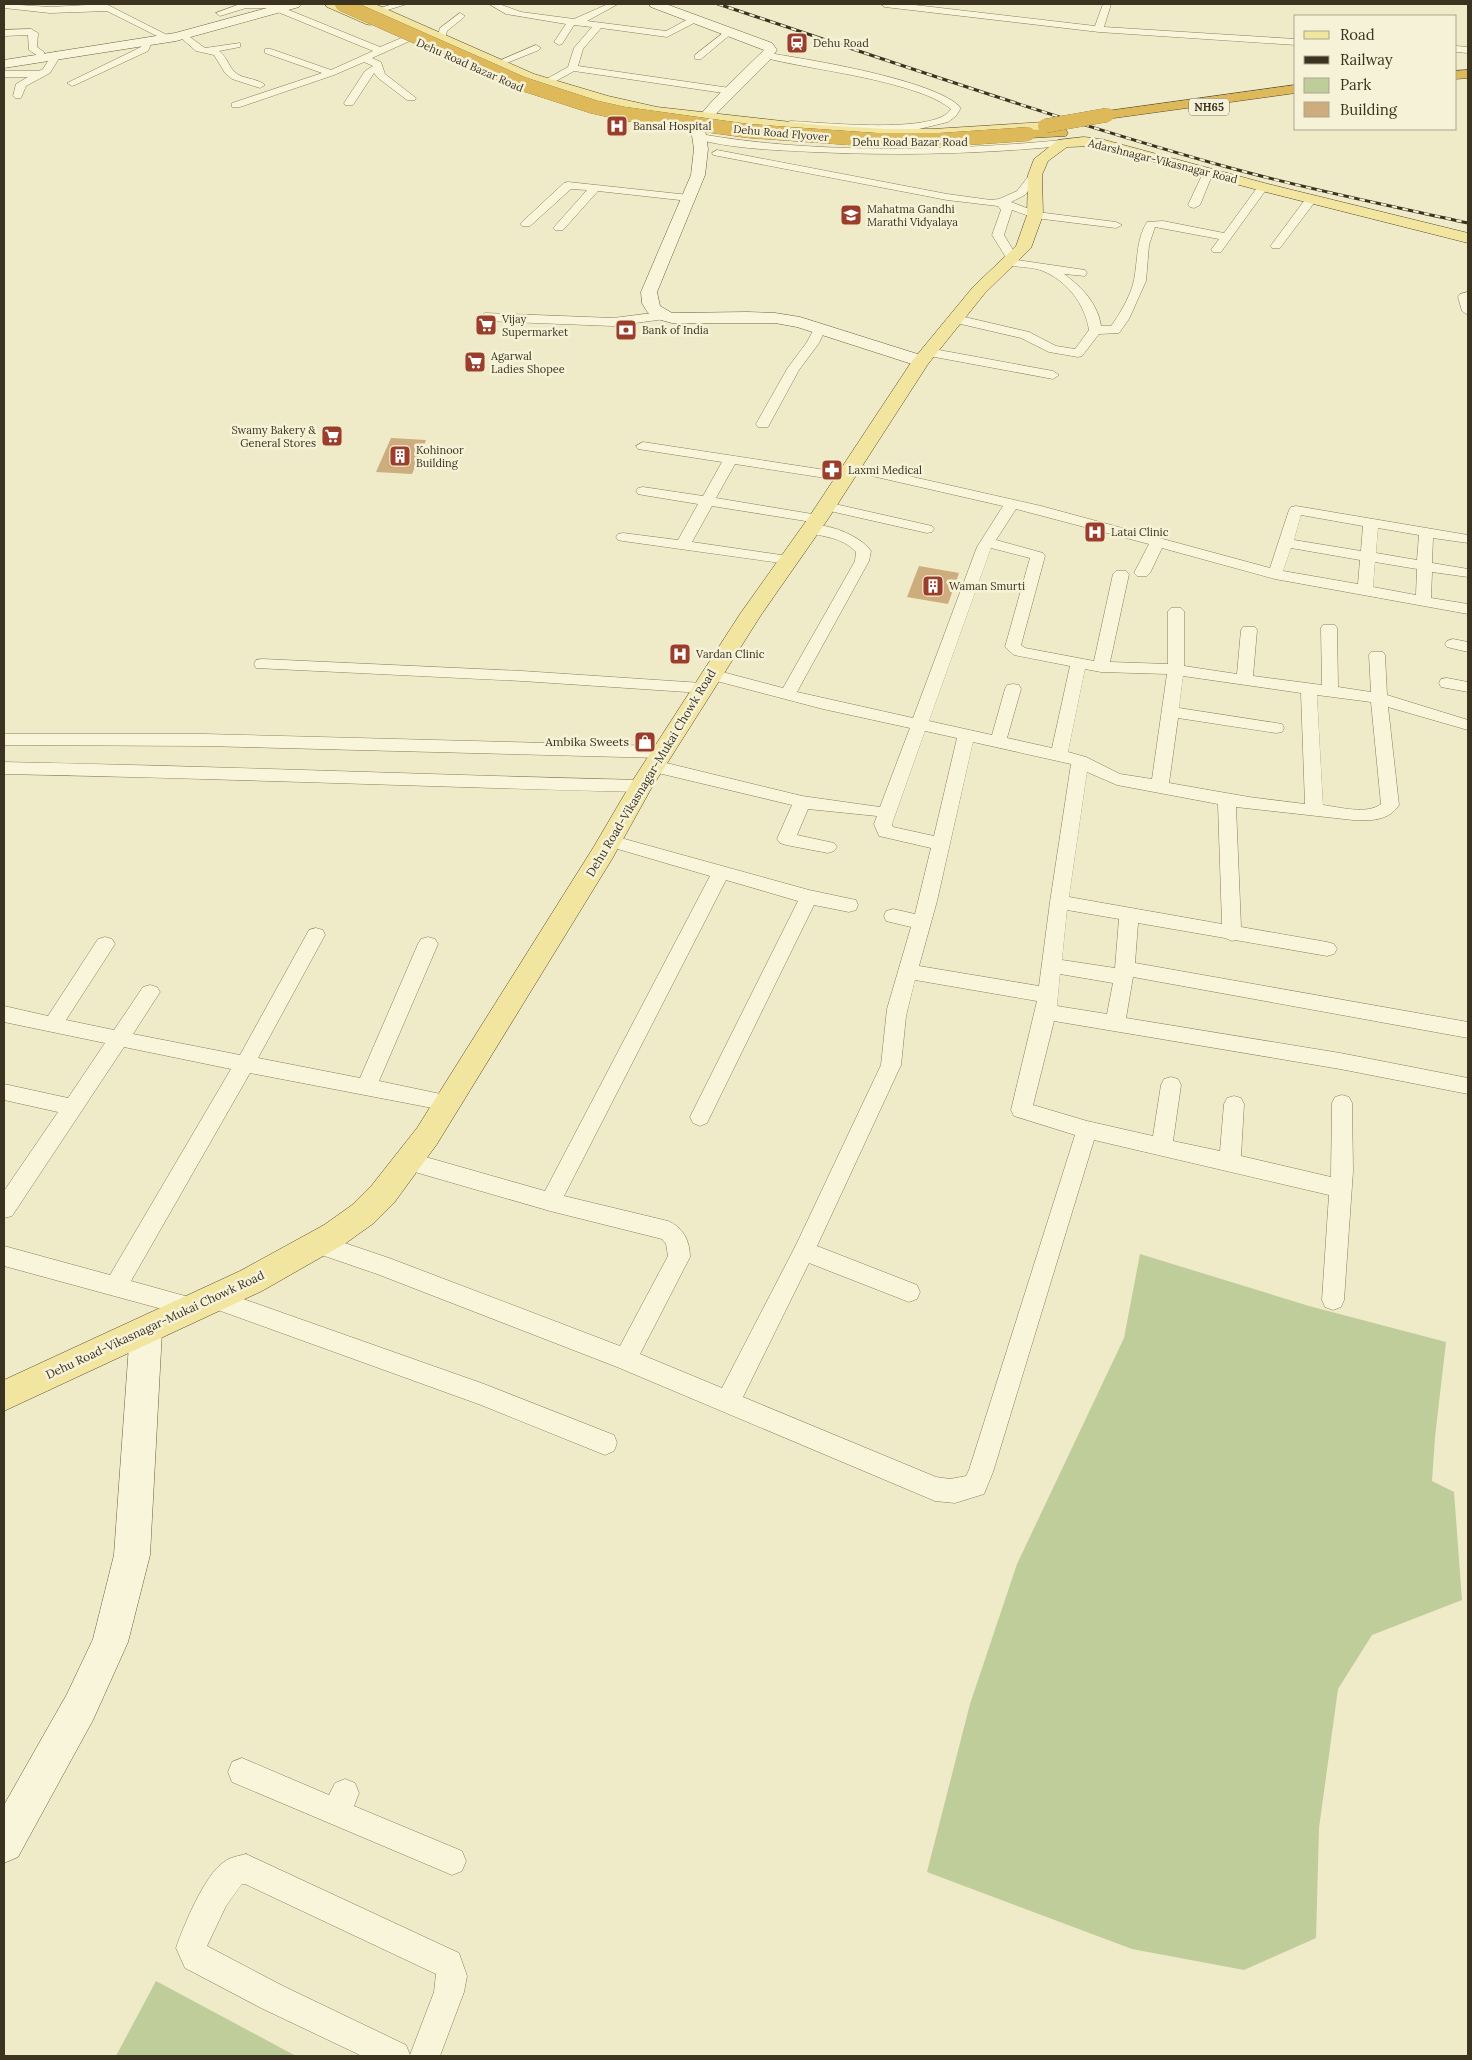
<svg xmlns="http://www.w3.org/2000/svg" width="1472" height="2060" font-family="Lora,serif">
<style>
.green{fill:#bfcd9b}
.building{fill:#cdac7d}
.lines{fill:none;stroke-linecap:round;stroke-linejoin:round}
.street-casing{stroke:#8b7d5c;stroke-width:1}
.secondary-casing{stroke:#6d5e3f;stroke-width:1}
.primary-casing{stroke:#594a30;stroke-width:1}
.highway-casing{stroke:#594a30;stroke-width:1}
.street{fill:#f9f5db;fill-rule:evenodd}
.secondary{fill:#f9f5db;fill-rule:evenodd}
.primary{fill:#f1e5a0;fill-rule:evenodd}
.highway{fill:#ddb959;fill-rule:evenodd}
.rail-casing{stroke:#3b3220;stroke-width:3}
.rail{stroke:#f6f2d7;stroke-width:2;stroke-dasharray:5.5;stroke-linecap:butt}
.highway-bridge-casing{stroke:#594a30;stroke-width:14;stroke-linecap:butt}
.highway-bridge{stroke:#ddb959;stroke-width:14}
.labels{text-anchor:middle;stroke-width:5;stroke-linejoin:round;paint-order:stroke}
.far-poi-label{font-size:11px;fill:#3b3220;stroke:#f6f2d7;text-anchor:start}
.far-street-label{font-size:11px;fill:#3b3220;stroke:#f6f2d7}
.shield{fill:#f6f2d7;stroke:#736c57;stroke-width:1}
.shield-label{font-size:11px;font-weight:bold;fill:#3b3220}
.poi-label{font-size:12px;fill:#3b3220;stroke:#f6f2d7;text-anchor:end}
.street-label{font-size:12px;fill:#3b3220;stroke:#f6f2d7}
</style>
<rect width="100%" height="100%" fill="#efeac7"/>
<path class="green" d="M1140 1254 1309 1306 1446 1342 1435 1437 1432 1481 1454 1492 1462 1600 1372 1635 1338 1689 1319 1828 1316 1938 1244 1970 1132 1949 927 1872 970 1704 1017 1564 1124 1338Z
M156 1981 296 2056H116Z"/>
<path class="building" d="M391 438 426 440 412 474 376 472Z
M919 566 959 573 948 604 907 597Z"/>
<g class="lines">
<g class="street-casing">
<path id="street" d="M4 4 50 7 106 4 171 37 166 40 163 39 107 11 50 13 4 8Z
M240 4H274L380 47 406 36H412V40L372 58 381 62 385 74 416 98 415 100H407L378 78 374 73 353 105H345L344 103 365 71 373 66 364 62 334 75 240 107H232V103L322 73 265 53V49H271L331 70 373 51 268 8H246L220 16 216 13Z
M393 4H407L378 13 374 10Z
M489 4H499L521 12 574 19 608 4H618L587 21 666 31 692 17H698V21L667 37 601 28 583 49 578 66 730 88 735 91 730 94 574 71 549 85H543V81L568 67 574 48 592 27 574 25 562 44 559 45 554 42 566 24 506 14Z
M881 4H906L1095 26 1103 4H1111L1104 27 1296 39V45L1099 32 885 7Z
M460 13 465 16 463 18 447 31 445 40H439L437 38 440 28Z
M31 29 38 33 37 47 44 52V56H38L29 50 28 35 4 36V30Z
M728 29 731 30V34L701 59H695V55Z
M183 32 205 48 240 43V47L219 51C228 57 229 70 239 75 247 79 258 79 265 85L260 88 232 79 225 73 214 55 196 51 180 37 178 35Z
M147 39 152 42 148 51 75 85 72 86 67 83 141 47 144 40Z
M536 45 541 48 539 50 502 65 499 66 494 63Z
M1456 46 1468 47V53L1456 52Z
M56 52 61 55 50 73 26 86 21 98H15L13 96 16 84 28 77H4V71H39L43 69 53 53Z
M768 53C807 59 937 80 961 108L956 116 948 122 919 129 863 131 786 126 785 124 790 121C819 122 937 135 951 109 937 98 921 93 905 88 859 74 811 69 765 58V54Z
M700 134C815 154 947 151 1063 140L1068 143 1063 146C980 154 897 156 813 152 774 150 734 149 696 139L695 137 696 135Z
M717 150 947 194 991 200 999 199 1017 191 1031 173H1039L1040 175 1025 195 1011 202 1037 212 1116 222 1122 225 1116 228 1035 218 1012 210 1004 235 1018 258 1017 260 1085 270 1087 273 1085 276 1064 274C1082 287 1098 304 1101 326H1111C1120 314 1131 295 1134 280 1138 259 1136 240 1147 222L1163 221 1224 233 1259 185 1263 184 1268 187 1221 252H1213L1211 250 1219 239 1155 227 1149 245 1146 281 1129 319 1119 333 1099 334 1082 356 1078 357 1049 352 1021 338 952 322 950 319 956 315 1029 332 1056 346 1075 349 1089 330C1085 304 1067 281 1043 271 1031 266 1016 268 1004 264L1002 262 1007 259 992 235 1001 210 998 206 947 200 713 155 712 153Z
M1208 170 1213 173 1200 205 1194 208 1190 207 1188 205 1203 173Z
M568 182 689 195 694 198 689 201 598 191 563 230H555L553 228 555 226 587 190 571 189 530 226H522L520 224 522 222 564 183Z
M1311 196 1317 199 1280 248H1272L1270 246 1272 244 1307 197Z
M1468 292V315L1462 311 1458 297 1460 294Z
M661 312 667 316 665 319 613 326 485 321 479 317 485 313 613 318Z
M820 324 826 328 819 343 799 370 768 427H758L756 424 787 369 807 342 816 325Z
M928 348 1053 371 1059 375 1053 379 924 355 922 352 924 349Z
M643 442 845 473 852 477 845 481 735 464 716 498 818 515 823 516 825 519 823 522 818 523 712 506 692 542 788 556 793 557 795 560 793 563 788 564 623 541 618 540 616 537 618 534 623 533 678 540 698 504 643 495 638 494 636 491 638 488 643 487 703 496 722 462 638 449 636 446Z
M851 463 1041 506 1270 568 1289 510 1291 507 1296 506 1468 535V543L1433 538 1432 563 1468 569V577L1432 572 1431 598 1468 604V614L1275 579 1162 548 1150 573 1147 576H1137L1134 573 1149 544 1016 509 996 540 1043 553 1045 556 1021 645 1025 648 1094 661 1113 574 1116 571H1126L1129 574 1110 662 1168 664V611L1171 608H1181L1184 611V666L1237 674 1241 630 1243 627H1255L1257 630 1253 676 1322 685 1321 628 1323 625H1335L1337 628 1338 687 1371 692 1369 655 1371 652H1383L1385 655 1387 695 1468 720V730L1388 707 1399 805C1389 821 1370 821 1353 820L1236 807 1241 927 1327 942 1334 944 1337 949 1334 954 1327 956 1235 940 1232 941 1225 938 1138 923 1135 963 1468 1022V1038L1133 977 1126 1018 1340 1053 1468 1078V1094L1340 1069 1054 1021 1033 1105 1087 1121 1153 1136 1161 1085 1164 1079 1171 1077 1178 1079 1181 1085 1173 1141 1220 1151 1224 1104 1227 1098 1234 1096 1241 1098 1244 1104 1241 1156 1331 1177 1332 1103 1335 1097 1342 1095 1349 1097 1352 1103 1353 1171 1344 1300 1341 1307 1333 1310 1325 1307 1322 1300 1329 1195 1094 1140 993 1472 984 1494 955 1503 935 1501 617 1367 377 1274 310 1251 307 1244 310 1237 318 1234 389 1258 620 1346 668 1256 666 1244 662 1239 550 1211 408 1170 400 1167 397 1161 400 1155 408 1152 545 1191 710 876 604 845 601 841 604 837 610 835 809 890 856 900 858 905 856 910 849 912 814 905 707 1123 700 1126 693 1123 690 1117 798 901 726 880 564 1196 668 1221C683 1227 690 1241 690 1257L640 1354 722 1388 796 1245 881 1065 887 1009 911 927 886 921 884 916 886 911 893 909 915 914 931 848 879 836 874 824 877 816 808 809 797 835 834 843 837 847 834 851 828 853 786 845 780 843 777 839 792 805 654 772 648 770 645 766 648 762 654 760 802 796 880 807 910 728 823 709 705 678 703 674 705 670 711 669 783 688 855 561 856 552C842 537 824 537 805 532L803 529 805 526C824 521 860 535 871 551L869 561 797 692 913 718 977 547 1003 506 846 470 844 467ZM1301 515 1363 526 1361 551 1294 540ZM1378 528 1419 535 1417 560 1376 553ZM991 548 1030 558 1005 647 1014 655 1070 666 1052 748 1007 738 1021 689 1019 685 1013 684 1007 685 1005 689 992 735 929 721ZM1291 548 1360 560 1358 584 1283 571ZM1375 562 1417 569 1416 595 1373 587ZM1085 669 1101 672 1167 674 1152 779 1120 774 1086 757 1068 752ZM1183 676 1301 693 1305 804 1249 797 1169 783 1178 718 1276 733 1282 732 1284 728 1282 724 1276 723 1179 708ZM1317 695 1371 702 1381 804C1367 815 1339 807 1323 805ZM925 731 957 738 934 836 893 827 892 824ZM973 742 1071 764 1050 902 1039 986 919 966 937 901ZM1087 772 1117 785 1218 804 1222 924 1069 897ZM1067 910 1119 919 1115 968 1062 960ZM1060 974 1113 983 1107 1014 1057 1006ZM915 980 1037 1001 1011 1110 1014 1116 1075 1135 969 1470 966 1476 950 1479 936 1477 743 1397 809 1263 909 1302 917 1299 920 1292 917 1285 817 1246 901 1065 906 1016Z
M826 502 932 526 934 529 932 532 927 533 821 509 819 506 821 503Z
M1453 639 1468 642V652L1447 647 1445 644 1447 641Z
M262 659 522 671 702 683 708 684 710 688 708 692 702 693 522 681 256 668 254 664 256 660Z
M1447 678 1468 682V692L1441 687 1439 683 1441 679Z
M4 734H204L662 746 668 748 670 752 668 756 662 758 204 746 4 745Z
M4 762C216 766 429 775 641 780L647 782 650 786 647 790 641 792C429 787 216 778 4 774Z
M316 928 323 930 325 935 258 1058 360 1078 418 944 421 939 428 937 435 939 438 944 379 1081 455 1097 458 1103 455 1109 448 1111 250 1073 131 1281 203 1301 207 1308 203 1315 195 1318 4 1266V1246L110 1275 231 1069 124 1047 12 1216 4 1218V1191L58 1112 4 1100V1084L68 1098 105 1043 4 1022V1006L48 1016 98 939 105 937 112 939 115 944 66 1020 114 1030 143 987 150 985 157 987 160 992 133 1034 240 1055 309 930Z
M215 1289 484 1384 614 1435 617 1443 614 1451 605 1455 481 1405 207 1306 204 1299 207 1292Z
M242 1758 329 1795 335 1783 345 1779 355 1783 359 1793 354 1806 462 1851 466 1861 462 1871 452 1875 232 1782 228 1772 232 1762Z
M246 1854 459 1953 467 1976 464 1992 440 2056H362L261 2008 185 1968 176 1948C183 1927 205 1874 224 1862 230 1857 239 1856 246 1854ZM242 1884H245L436 1974 434 1992 410 2055 406 2045 283 1986 207 1946 226 1906Z"/>
</g>
<g class="secondary-casing">
<path id="secondary" d="M282 4H301L299 7 176 41 4 68V60L175 33Z
M649 4H666L772 43 777 50 769 61 708 122 705 129 708 149 705 175 657 292 660 306 672 313 747 312 775 313 800 317 927 357 930 361 927 365 921 366 915 365 797 327 775 323H672L661 320 652 317 646 310 642 303 641 292 691 175 694 149 691 129 694 122 714 99 764 50 651 7Z
M146 1317 157 1321 162 1331 150 1555 128 1642 93 1720 18 1857 4 1863V1805L67 1694 93 1639 114 1555 130 1331 135 1321Z"/>
</g>
<g class="primary-casing">
<path id="primary" d="M325 4H341L374 18 376 21 370 25 366 24 327 7Z
M359 4H375L534 74 608 96 657 107 818 125 886 129H933L1045 122 1052 126 1045 130 933 137H886L818 133 657 115 600 103 524 80 361 7Z
M1084 137 1101 139 1268 184 1468 233V243L1258 190 1095 146 1067 147 1048 161 1042 175 1043 215 1031 248 985 293 928 364 828 519 761 615 652 787 612 859 437 1144 394 1203 374 1223 346 1243 262 1291 4 1411V1380L240 1271 324 1225 352 1205 372 1185 417 1128 593 848 633 780 740 614 809 517 912 361 973 287 1016 246 1027 215 1028 175 1034 159 1058 140Z"/>
</g>
<g class="highway-casing">
<path id="highway" d="M1468 70V78L1456 79V71Z
M1296 85V93L1107 119 1100 115 1107 111Z
M1061 129 1066 130 1068 133 1066 136 1028 138 1023 137 1021 134 1023 131 1028 130Z"/>
</g>
<use href="#street" class="street"/>
<use href="#secondary" class="secondary"/>
<use href="#primary" class="primary"/>
<use href="#highway" class="highway"/>
<g class="rail-casing">
<path id="rail" d="M718 4C887 60 1055 119 1227 167 1306 189 1387 205 1468 223"/>
</g>
<use href="#rail" class="rail"/>
<g class="highway-bridge-casing">
<path id="highway-bridge" d="M342 4 523 84 594 107 625 114 748 131 876 140H940L1028 134
M1045 126 1107 115"/>
</g>
<use href="#highway-bridge" class="highway-bridge"/>
</g>
<defs>
<g id="station-square" transform="scale(1.125)"><rect x="-9" y="-9" width="18" height="18" rx="4" fill="#9a3d2b" stroke="#f6f2d7"/><path d="M-3-6H3Q5-6 5-4V2Q5 4 3 4L4.5 6H3L1.5 4h-3L-3 6H-4.5L-3 4Q-5 4-5 2V-4Q-5-6-3-6ZM-3.5-4v3h7v-3ZM-3.5 1v1.5H-2V1ZM2 1v1.5H3.5V1Z" fill="#fff"/></g>
<g id="hospital-square" transform="scale(1.125)"><rect x="-9" y="-9" width="18" height="18" rx="4" fill="#9a3d2b" stroke="#f6f2d7"/><path d="M-5-5h3v3.5h4V-5h3V5h-3V1.5h-4V5h-3Z" fill="#fff"/></g>
<g id="school-square" transform="scale(1.125)"><rect x="-9" y="-9" width="18" height="18" rx="4" fill="#9a3d2b" stroke="#f6f2d7"/><path d="M0-5L7-2L0 1L-7-2ZM-4 1L0 2.5L4 1V4Q0 6-4 4Z" fill="#fff"/></g>
<g id="supermarket-square" transform="scale(1.125)"><rect x="-9" y="-9" width="18" height="18" rx="4" fill="#9a3d2b" stroke="#f6f2d7"/><path d="M-6-5.5h2.5l.6 2H6L4.5 2H-2.5L-4.4-4H-6ZM-1.5 3.2a1.3 1.3 0 1 0 .1 0ZM3 3.2a1.3 1.3 0 1 0 .1 0Z" fill="#fff"/></g>
<g id="bank-square" transform="scale(1.125)"><rect x="-9" y="-9" width="18" height="18" rx="4" fill="#9a3d2b" stroke="#f6f2d7"/><path d="M-6-4H6V4H-6ZM0-2.3a2.3 2.3 0 1 0 0 4.6a2.3 2.3 0 1 0 0-4.6Z" fill="#fff"/></g>
<g id="building-square" transform="scale(1.125)"><rect x="-9" y="-9" width="18" height="18" rx="4" fill="#9a3d2b" stroke="#f6f2d7"/><path d="M-4-6H4V6H1V3H-1V6H-4ZM-2.5-4.3h1.7v1.8h-1.7ZM.8-4.3h1.7v1.8H.8ZM-2.5-1h1.7V.8h-1.7ZM.8-1h1.7V.8H.8Z" fill="#fff"/></g>
<g id="pharmacy-square" transform="scale(1.125)"><rect x="-9" y="-9" width="18" height="18" rx="4" fill="#9a3d2b" stroke="#f6f2d7"/><path d="M-2-6h4v4h4v4h-4v4h-4v-4h-4v-4h4Z" fill="#fff"/></g>
<g id="shop-square" transform="scale(1.125)"><rect x="-9" y="-9" width="18" height="18" rx="4" fill="#9a3d2b" stroke="#f6f2d7"/><path d="M-5-2.5h2.3a2.7 3.5 0 0 1 5.4 0H5L5.5 6h-11ZM-1.5-2.5h3a1.5 2.3 0 0 0-3 0Z" fill="#fff"/></g>
</defs>
<g fill-rule="evenodd">
<use href="#station-square" x="797" y="43"/>
<use href="#hospital-square" x="617" y="126"/>
<use href="#school-square" x="851" y="215"/>
<use href="#supermarket-square" x="486" y="325"/>
<use href="#bank-square" x="626" y="330"/>
<use href="#supermarket-square" x="475" y="362"/>
<use href="#supermarket-square" x="332" y="436"/>
<use href="#building-square" x="400" y="456"/>
<use href="#pharmacy-square" x="832" y="470"/>
<use href="#hospital-square" x="1095" y="532"/>
<use href="#building-square" x="933" y="586"/>
<use href="#hospital-square" x="680" y="654"/>
<use href="#shop-square" x="645" y="742"/>
</g>
<g class="labels">
<g class="far-poi-label">
<text x="813" y="47">Dehu Road</text>
<text x="633" y="130">Bansal Hospital</text>
<text x="867" y="213">Mahatma Gandhi<tspan x="867" dy="13">Marathi Vidyalaya</tspan></text>
<text x="502" y="323">Vijay<tspan x="502" dy="13">Supermarket</tspan></text>
<text x="642" y="334">Bank of India</text>
<text x="491" y="360">Agarwal<tspan x="491" dy="13">Ladies Shopee</tspan></text>
<text x="316" y="434" text-anchor="end">Swamy Bakery &amp;<tspan x="316" dy="13">General Stores</tspan></text>
<text x="416" y="454">Kohinoor<tspan x="416" dy="13">Building</tspan></text>
<text x="848" y="474">Laxmi Medical</text>
<text x="1111" y="536">Latai Clinic</text>
<text x="949" y="590">Waman Smurti</text>
<text x="696" y="658">Vardan Clinic</text>
</g>
<g class="far-street-label">
<text transform="translate(470 65) rotate(24)" y="4">Dehu Road Bazar Road</text>
<text transform="translate(781 133) rotate(5)" y="4">Dehu Road Flyover</text>
<text x="910" y="146">Dehu Road Bazar Road</text>
<text transform="translate(1163 161) rotate(14)" y="4">Adarshnagar-Vikasnagar Road</text>
</g>
<rect class="shield" x="1189" y="98.5" width="40" height="17" rx="4"/>
<g class="shield-label">
<text x="1209" y="111">NH65</text>
</g>
<g class="poi-label">
<text x="629" y="746">Ambika Sweets</text>
</g>
<g class="street-label">
<text transform="translate(651 773) rotate(-59)" y="4">Dehu Road-Vikasnagar-Mukai Chowk Road</text>
<text transform="translate(155 1325) rotate(-25)" y="4">Dehu Road-Vikasnagar-Mukai Chowk Road</text>
</g>
</g>
<rect width="1472" height="2060" fill="none" stroke="#3b3220" stroke-width="10"/>
<rect x="1294" y="15" width="162" height="115" fill="#f6f2d7" stroke="#aba58e"/>
<rect x="1304" y="31" width="25" height="8" fill="#f1e5a0" stroke="#aba58e"/>
<text x="1340" y="40" font-size="15" fill="#3b3220">Road</text>
<rect x="1304" y="56" width="25" height="8" fill="#3b3220" stroke="#aba58e"/>
<text x="1340" y="65" font-size="15" fill="#3b3220">Railway</text>
<rect x="1304" y="78" width="25" height="15" fill="#bfcd9b" stroke="#aba58e"/>
<text x="1340" y="90" font-size="15" fill="#3b3220">Park</text>
<rect x="1304" y="102" width="25" height="15" fill="#cdac7d" stroke="#aba58e"/>
<text x="1340" y="115" font-size="15" fill="#3b3220">Building</text>
</svg>
